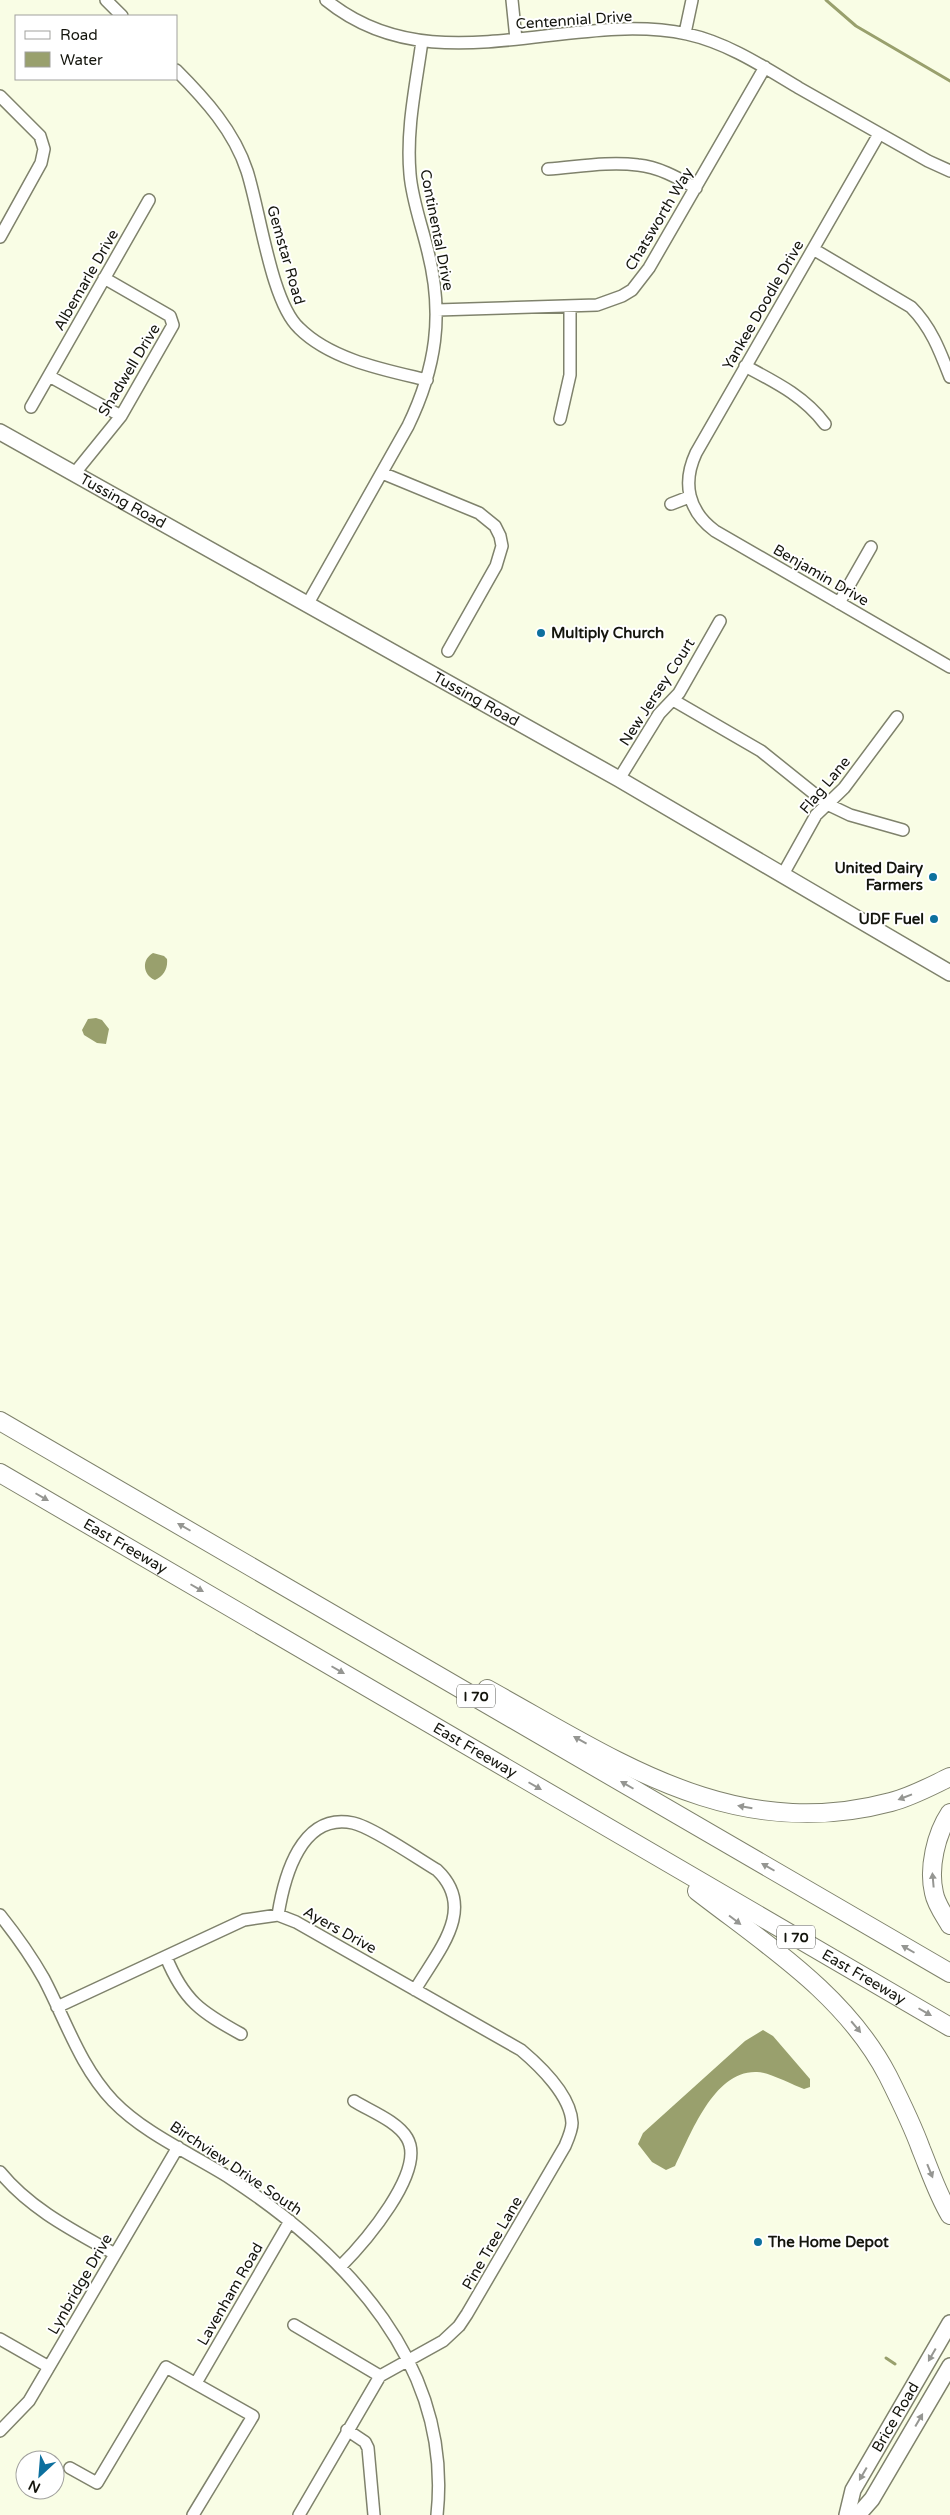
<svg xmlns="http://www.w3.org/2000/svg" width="950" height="2515" font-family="'Varela Round',sans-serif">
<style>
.water{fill:#99a06d}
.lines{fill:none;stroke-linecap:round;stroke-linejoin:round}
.stream{stroke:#99a06d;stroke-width:3}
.minor-casing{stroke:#7f826c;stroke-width:14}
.major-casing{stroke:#7f826c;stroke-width:18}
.highway-casing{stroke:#7f826c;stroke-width:20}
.minor{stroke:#fff;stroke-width:11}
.major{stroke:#fff;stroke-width:15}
.highway{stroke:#fff;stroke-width:18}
.oneway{fill:#959692}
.poi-dot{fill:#0d709e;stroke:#fff;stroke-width:2}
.labels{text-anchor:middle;stroke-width:4;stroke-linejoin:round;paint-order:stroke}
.shield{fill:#fff;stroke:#5a5b56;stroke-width:1}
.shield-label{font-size:14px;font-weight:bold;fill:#14150d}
.street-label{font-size:15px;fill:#14150d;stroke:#fff}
.poi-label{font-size:15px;font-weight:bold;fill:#14150d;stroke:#fff;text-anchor:start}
</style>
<rect width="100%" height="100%" fill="#f9fde5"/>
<path class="water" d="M153 953 164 956 167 959C168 968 164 976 155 980 143 975 141 960 153 953Z
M96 1018 102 1020 109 1029 106 1044 97 1043 84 1035 82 1030 88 1019Z
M763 2030 773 2036 810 2079V2087L804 2089C792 2085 769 2072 757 2072 714 2070 691 2134 675 2166L666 2170 652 2162 638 2144 643 2133 745 2041Z"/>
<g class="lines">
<path class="stream" d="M826 0 856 26 950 81
M886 2358 895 2364"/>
<g class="minor-casing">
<path id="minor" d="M106 0 122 16
M326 0C434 88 568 9 687 34 728 43 764 67 799 88 842 112 885 137 928 161L950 171
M512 0 516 39
M685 33 692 0
M176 70C205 99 234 131 247 171 260 211 271 302 299 328 331 360 385 370 427 380
M0 96 40 136 44 149 41 163 0 237
M879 134 696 453C682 483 688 511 715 531L950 667
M548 169C577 167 608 161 638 165 659 167 678 178 696 188
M813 249 911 307C931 327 940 351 950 377
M437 310 597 305 622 296 632 290 649 268 765 67
M745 366C775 382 804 396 825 424
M49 376 121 416
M31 407 149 200
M560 419 570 375V306
M382 473 479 513 495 526 500 536 502 546 496 566 448 651
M74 474 121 416 173 325 170 316 104 278
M671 504 689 497
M839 603 871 547
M307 605 408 426C436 368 444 315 428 252 422 226 412 200 410 174 406 129 416 85 422 41
M673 700 761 751 827 804 850 815 903 830
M619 779 659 714 679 693 720 621
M782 876 816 815 844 788 897 717
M0 1915C16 1935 31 1956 44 1979 66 2021 80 2066 113 2101 145 2134 192 2154 230 2178 346 2254 453 2365 437 2515
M278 1915C284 1877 301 1812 353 1823 372 1827 417 1858 437 1870 478 1909 437 1952 415 1990
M166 1957C184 2001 201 2012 241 2034
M57 2007 244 1920 278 1915 296 1922 521 2050C540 2066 571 2096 572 2123 572 2130 568 2139 565 2146L467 2314 459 2326 443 2341 380 2376 299 2515
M0 2172C30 2209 74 2231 115 2254
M340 2267C363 2244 427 2171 407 2138 397 2121 370 2111 354 2101
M294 2325 380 2376
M0 2339 49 2367
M196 2383 290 2221
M347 2430 365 2442 368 2448 374 2515
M0 2431 29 2401 178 2147
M70 2468 97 2483 166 2367 253 2416 193 2515"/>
</g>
<g class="major-casing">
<g id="major">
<path id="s1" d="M0 432 619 779 950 973"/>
<path id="s2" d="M847 2515 853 2490 950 2323"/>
<path d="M858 2515 872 2499 950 2366"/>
</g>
</g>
<g class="highway-casing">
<g id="highway">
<path d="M0 1421 950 1973"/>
<path id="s3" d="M0 1473 950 2027"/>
<path d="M487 1689C618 1761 733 1844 891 1802 911 1797 931 1786 950 1777"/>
<path d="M950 1813C936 1834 928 1868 934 1893 936 1904 944 1915 950 1925"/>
<path d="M697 1891C768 1946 846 1995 888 2076 900 2100 912 2124 921 2149 930 2171 938 2195 950 2215"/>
</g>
</g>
<use href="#minor" class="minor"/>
<use href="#major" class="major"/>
<use href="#highway" class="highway"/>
</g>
<defs><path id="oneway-solid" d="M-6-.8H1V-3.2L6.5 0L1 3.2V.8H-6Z" transform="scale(1.25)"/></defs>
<g class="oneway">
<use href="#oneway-solid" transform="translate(42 1497) rotate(30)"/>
<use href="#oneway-solid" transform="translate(184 1527) rotate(-150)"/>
<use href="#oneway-solid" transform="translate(197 1588) rotate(30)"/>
<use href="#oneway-solid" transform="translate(338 1670) rotate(30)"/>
<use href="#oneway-solid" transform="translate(580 1740) rotate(-151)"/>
<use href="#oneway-solid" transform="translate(627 1785) rotate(-150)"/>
<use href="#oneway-solid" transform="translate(535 1786) rotate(30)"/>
<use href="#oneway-solid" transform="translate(905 1797) rotate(159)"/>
<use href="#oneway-solid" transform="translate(745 1807) rotate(-170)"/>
<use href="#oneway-solid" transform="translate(768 1867) rotate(-150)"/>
<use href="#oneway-solid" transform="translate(933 1880) rotate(-95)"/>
<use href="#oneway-solid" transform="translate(735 1920) rotate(37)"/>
<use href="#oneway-solid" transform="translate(908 1949) rotate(-150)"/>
<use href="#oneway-solid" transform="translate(925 2012) rotate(30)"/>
<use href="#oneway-solid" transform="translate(856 2027) rotate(50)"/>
<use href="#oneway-solid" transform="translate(930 2171) rotate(68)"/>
<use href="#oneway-solid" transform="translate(932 2355) rotate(120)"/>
<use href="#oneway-solid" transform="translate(919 2420) rotate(-60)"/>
<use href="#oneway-solid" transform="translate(863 2474) rotate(120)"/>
</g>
<g class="poi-dot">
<circle cx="541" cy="633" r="5"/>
<circle cx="933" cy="877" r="5"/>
<circle cx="934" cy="919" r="5"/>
<circle cx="758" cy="2242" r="5"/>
</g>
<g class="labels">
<g class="shield">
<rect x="457" y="1684.5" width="38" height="23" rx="4"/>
<rect x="777" y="1925.5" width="38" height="23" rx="4"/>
</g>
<g class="shield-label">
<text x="476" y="1701">I 70</text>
<text x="796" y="1942">I 70</text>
</g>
<g class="street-label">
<text transform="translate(574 20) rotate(-4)" y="5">Centennial Drive</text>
<text transform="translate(659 219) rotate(-59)" y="5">Chatsworth Way</text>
<text transform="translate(437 230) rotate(79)" y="5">Continental Drive</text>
<text transform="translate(286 255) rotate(74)" y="5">Gemstar Road</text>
<text transform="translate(86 280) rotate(-60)" y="5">Albemarle Drive</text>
<text transform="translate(763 305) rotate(-60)" y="5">Yankee Doodle Drive</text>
<text transform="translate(129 370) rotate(-59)" y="5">Shadwell Drive</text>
<text dy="5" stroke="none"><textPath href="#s1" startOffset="141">Tussing Road</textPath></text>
<text transform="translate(821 575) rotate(30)" y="5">Benjamin Drive</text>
<text transform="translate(657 692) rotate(-57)" y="5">New Jersey Court</text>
<text dy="5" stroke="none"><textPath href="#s1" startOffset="546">Tussing Road</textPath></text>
<text transform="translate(825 785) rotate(-50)" y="5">Flag Lane</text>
<text dy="5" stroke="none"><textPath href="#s3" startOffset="145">East Freeway</textPath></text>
<text dy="5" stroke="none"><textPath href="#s3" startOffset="550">East Freeway</textPath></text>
<text transform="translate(340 1930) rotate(29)" y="5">Ayers Drive</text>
<text dy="5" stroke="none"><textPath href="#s3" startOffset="1000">East Freeway</textPath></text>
<text transform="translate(236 2168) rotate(34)" y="5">Birchview Drive South</text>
<text transform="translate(492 2243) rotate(-60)" y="5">Pine Tree Lane</text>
<text transform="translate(80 2284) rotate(-60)" y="5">Lynbridge Drive</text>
<text transform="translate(230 2294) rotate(-60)" y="5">Lavenham Road</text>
<text dy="5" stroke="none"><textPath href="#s2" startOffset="110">Brice Road</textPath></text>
</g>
<g class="poi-label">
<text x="551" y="638">Multiply Church</text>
<text x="923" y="873" text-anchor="end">United Dairy<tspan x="923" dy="17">Farmers</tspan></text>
<text x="924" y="924" text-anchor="end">UDF Fuel</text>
<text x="768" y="2247">The Home Depot</text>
</g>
</g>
<rect x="15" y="15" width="162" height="65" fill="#ffffff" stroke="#a1a19e"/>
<rect x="25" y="31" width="25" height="8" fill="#ffffff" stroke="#a1a19e"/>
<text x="60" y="40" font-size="15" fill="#14150d">Road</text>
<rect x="25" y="52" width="25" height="15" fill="#99a06d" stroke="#a1a19e"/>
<text x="60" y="65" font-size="15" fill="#14150d">Water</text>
<g transform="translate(40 2475) rotate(206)"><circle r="24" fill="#ffffff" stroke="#a1a19e"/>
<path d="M0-4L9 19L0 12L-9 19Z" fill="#0d709e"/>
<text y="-8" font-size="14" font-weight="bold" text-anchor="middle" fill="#14150d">N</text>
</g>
</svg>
